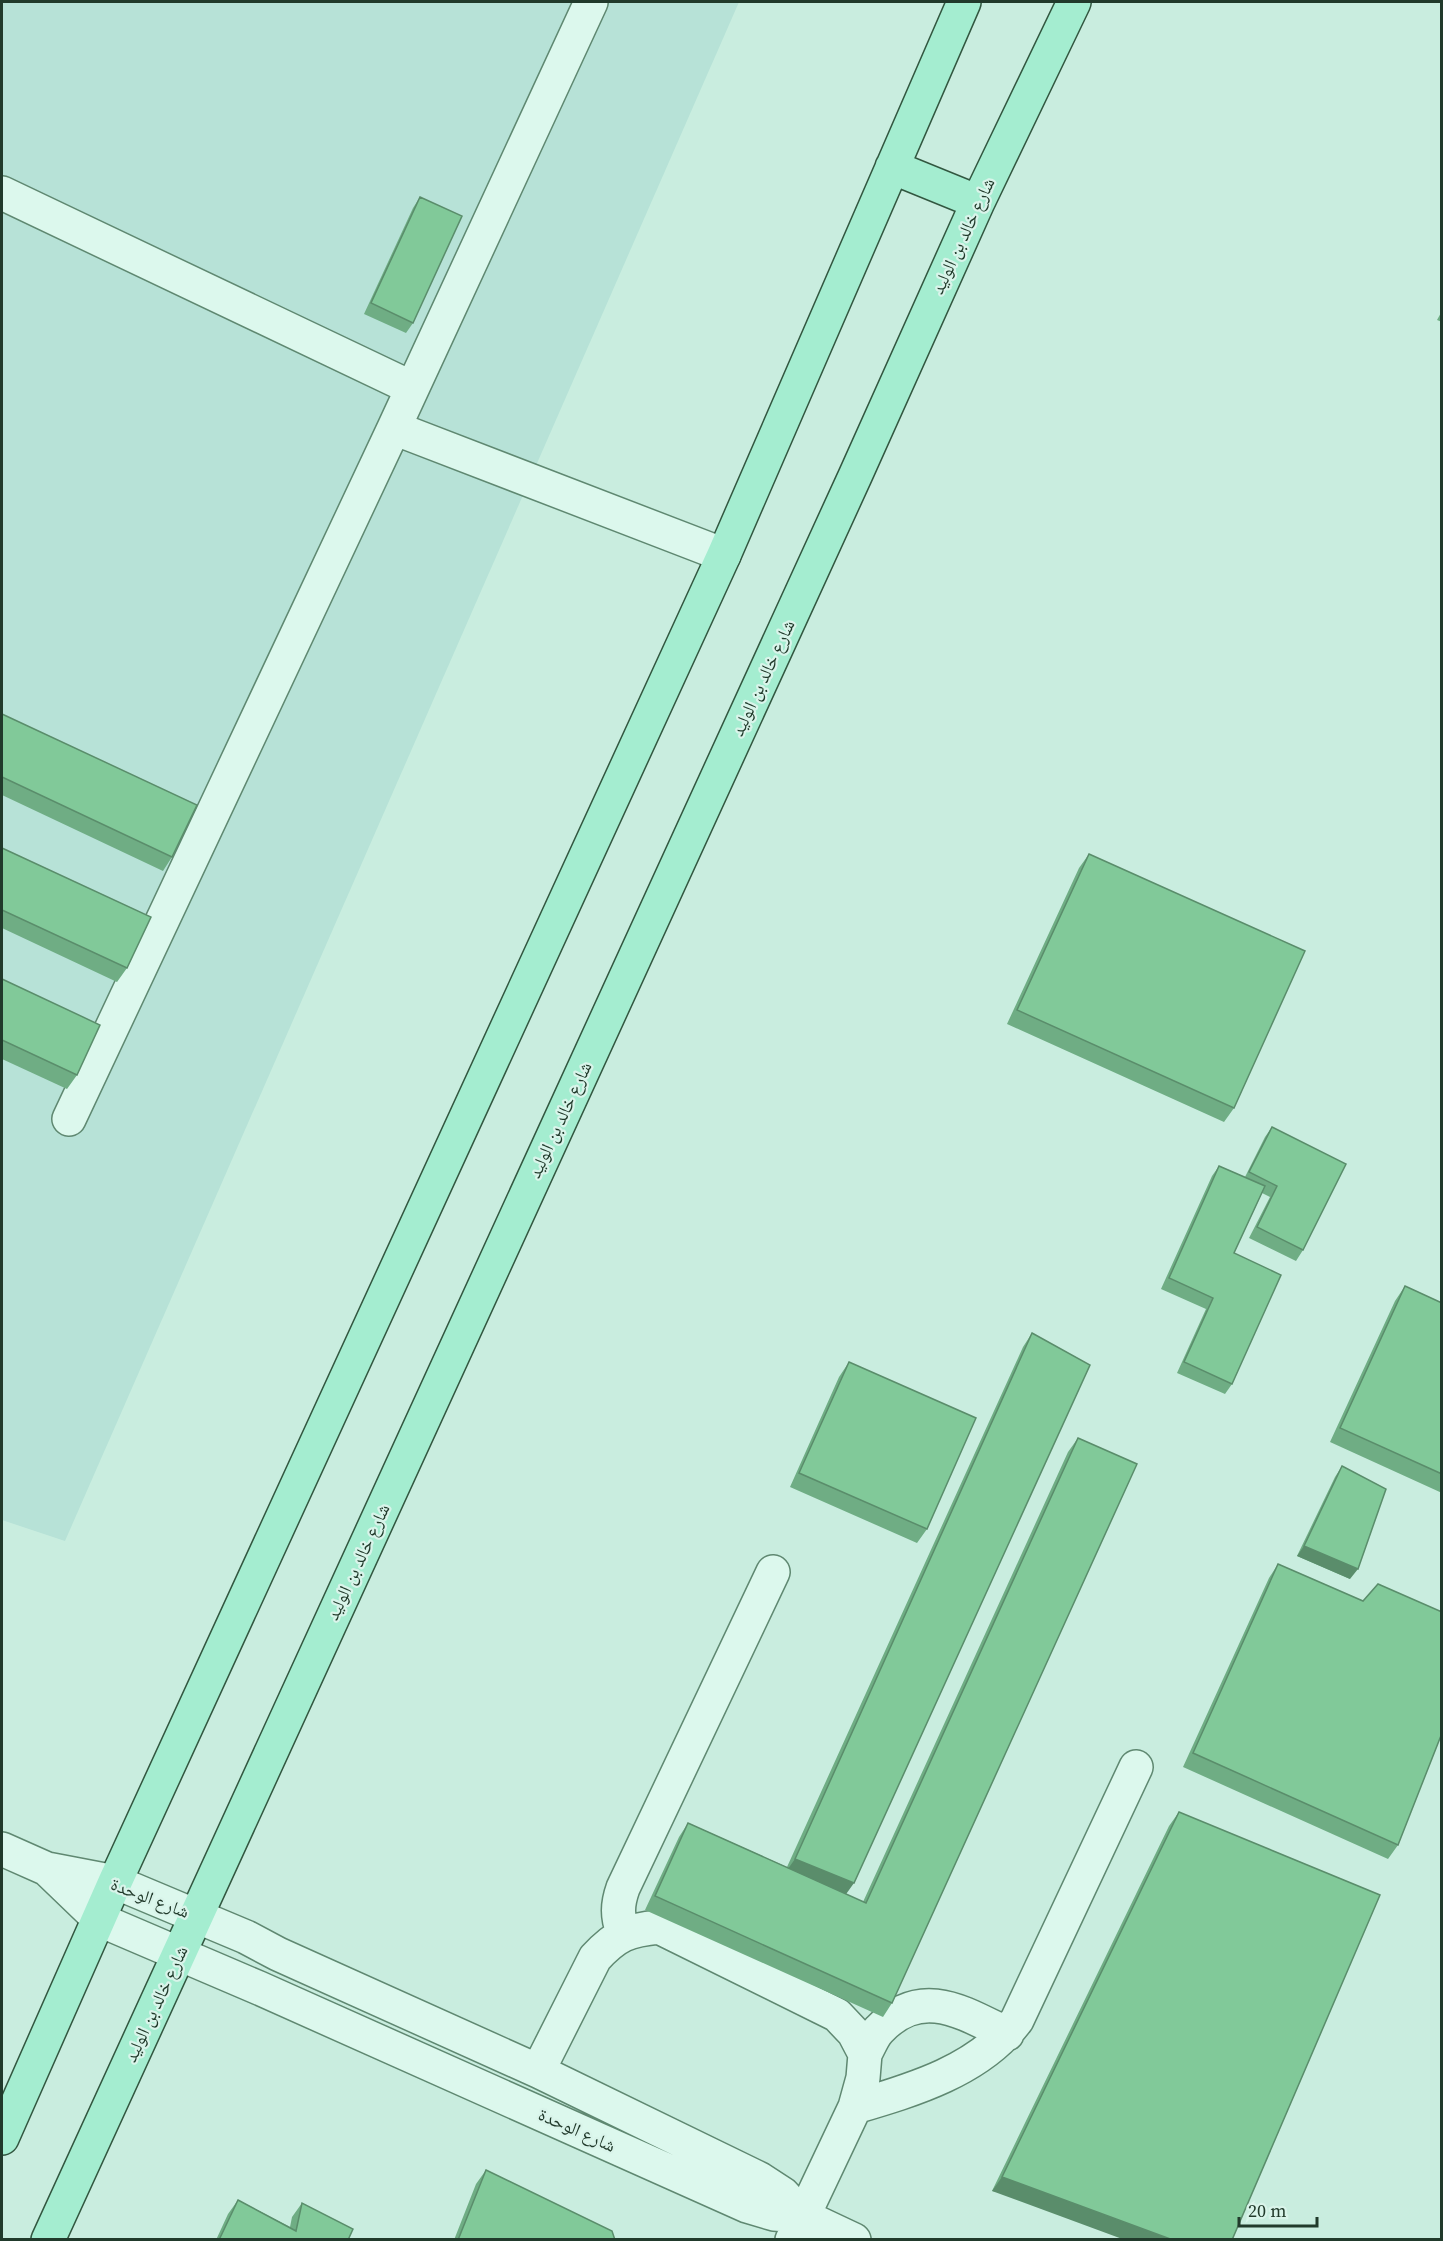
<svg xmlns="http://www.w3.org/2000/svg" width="1443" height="2241" font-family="'Source Serif 4','Noto Naskh Arabic',serif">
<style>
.farmland{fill:#b7e2d7}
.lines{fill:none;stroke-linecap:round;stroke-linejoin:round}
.minor-casing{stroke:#5f8871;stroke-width:36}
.major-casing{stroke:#325740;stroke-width:36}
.minor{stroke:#dcf8ed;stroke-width:33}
.major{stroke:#a4edd0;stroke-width:33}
.wall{fill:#6fad84}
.shaded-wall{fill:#5a8d6b}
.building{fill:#81c999;stroke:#5a8d6b;stroke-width:1.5}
.labels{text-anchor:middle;stroke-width:4.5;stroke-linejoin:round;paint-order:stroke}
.street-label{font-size:18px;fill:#213a2b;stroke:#d9f4ea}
</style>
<rect width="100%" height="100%" fill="#c9eddf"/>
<path class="farmland" d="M2 2H739L65 1541 2 1520Z"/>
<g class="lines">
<g class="minor-casing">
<path id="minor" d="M2 193 412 388
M394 428 724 555
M69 1119 394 428 591 2
M2 1849 47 1869 115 1882 246 1937 278 1954 538 2071 760 2179 783 2194 803 2216
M47 1869 100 1920 259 1988 747 2206 774 2214 803 2216 854 2240
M623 1933C617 1916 617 1905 623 1888L773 1572
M865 2054C869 2047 873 2036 879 2030 921 1985 962 2012 1007 2034
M538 2071 595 1958C616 1935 628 1930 659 1927L837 2015 854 2033 865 2054 863 2078 855 2107 792 2240
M855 2107C913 2090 980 2070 1017 2020L1136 1767"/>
</g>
<g class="major-casing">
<path id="major" d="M892 167 978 202
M2 2138 115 1882 724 555 964 2
M48 2240 856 474 978 202 1074 2"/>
</g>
<use href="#minor" class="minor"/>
<use href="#major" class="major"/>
</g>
<path class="wall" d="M420 197 413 323 406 333 364 314 413 208Z
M1442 311V322L1437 320Z
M2 714 172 857 163 871 2 795Z
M2 848 127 968 117 982 2 928Z
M1089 854 1234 1108 1224 1122 1007 1024 1079 868Z
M2 979 77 1075 67 1089 2 1059Z
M1272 1127 1303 1250 1296 1261 1249 1238 1270 1197 1262 1193 1234 1253 1232 1384 1225 1394 1177 1373 1206 1309 1161 1289 1212 1176 1219 1166 1245 1177 1265 1137Z
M1405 1286 1442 1303V1493L1330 1442 1395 1301Z
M1032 1333 846 1894 863 1902 1068 1452 1078 1438 892 2003 883 2017 645 1910 679 1837 688 1823 787 1867 1023 1347Z
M849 1362 927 1529 917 1543 790 1487 839 1377Z
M1342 1466 1350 1579 1297 1556 1335 1477Z
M1278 1564 1398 1845 1388 1859 1183 1767 1269 1578Z
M1179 1812 1232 2240 992 2191 1169 1826Z
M486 2170 615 2240H454L476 2184Z
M238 2200 290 2227 292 2217 302 2203 348 2240H216L228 2214Z"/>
<path class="shaded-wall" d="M1304 1546 1358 1569 1350 1579 1297 1556Z
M795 1859 854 1883 844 1897 785 1873Z
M1002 2177 1173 2240H1125L992 2191Z"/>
<path class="building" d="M420 197 462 216 413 323 371 303Z
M2 714 197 805 172 857 2 777Z
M2 848 151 917 127 968 2 910Z
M1089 854 1305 951 1234 1108 1017 1010Z
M2 979 100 1025 77 1075 2 1040Z
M1272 1127 1346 1164 1303 1250 1257 1227 1277 1186 1249 1172Z
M1219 1166 1265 1186 1234 1253 1281 1275 1232 1384 1184 1362 1213 1298 1169 1278Z
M1405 1286 1442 1303V1474L1340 1428Z
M1032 1333 1090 1365 854 1883 795 1859Z
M849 1362 976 1418 927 1529 799 1473Z
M1078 1438 1137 1464 892 2003 655 1896 688 1823 866 1903Z
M1342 1466 1386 1489 1358 1569 1304 1546Z
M1278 1564 1363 1601 1378 1584 1442 1612V1733L1398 1845 1193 1753Z
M1179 1812 1380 1895 1232 2240H1173L1002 2177Z
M486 2170 612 2231 615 2240H458Z
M238 2200 296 2231 302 2203 353 2229 348 2240H219Z"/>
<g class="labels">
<g class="street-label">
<text transform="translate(963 236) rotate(-65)" y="6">شارع خالد بن الوليد</text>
<text transform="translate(763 678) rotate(-65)" y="6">شارع خالد بن الوليد</text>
<text transform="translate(560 1120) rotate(-65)" y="6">شارع خالد بن الوليد</text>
<text transform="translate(358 1562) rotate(-65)" y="6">شارع خالد بن الوليد</text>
<text transform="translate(150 1898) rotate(21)" y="6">شارع الوحدة</text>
<text transform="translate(156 2004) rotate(-65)" y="6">شارع خالد بن الوليد</text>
<text transform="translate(577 2130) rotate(24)" y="6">شارع الوحدة</text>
</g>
</g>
<rect width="1443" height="2241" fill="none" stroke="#213a2b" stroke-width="6"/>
<path d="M1239 2217v9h78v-9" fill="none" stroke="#213a2b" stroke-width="3"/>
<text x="1248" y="2217" font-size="18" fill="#213a2b" stroke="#d9f4ea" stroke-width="4.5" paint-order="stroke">20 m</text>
</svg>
